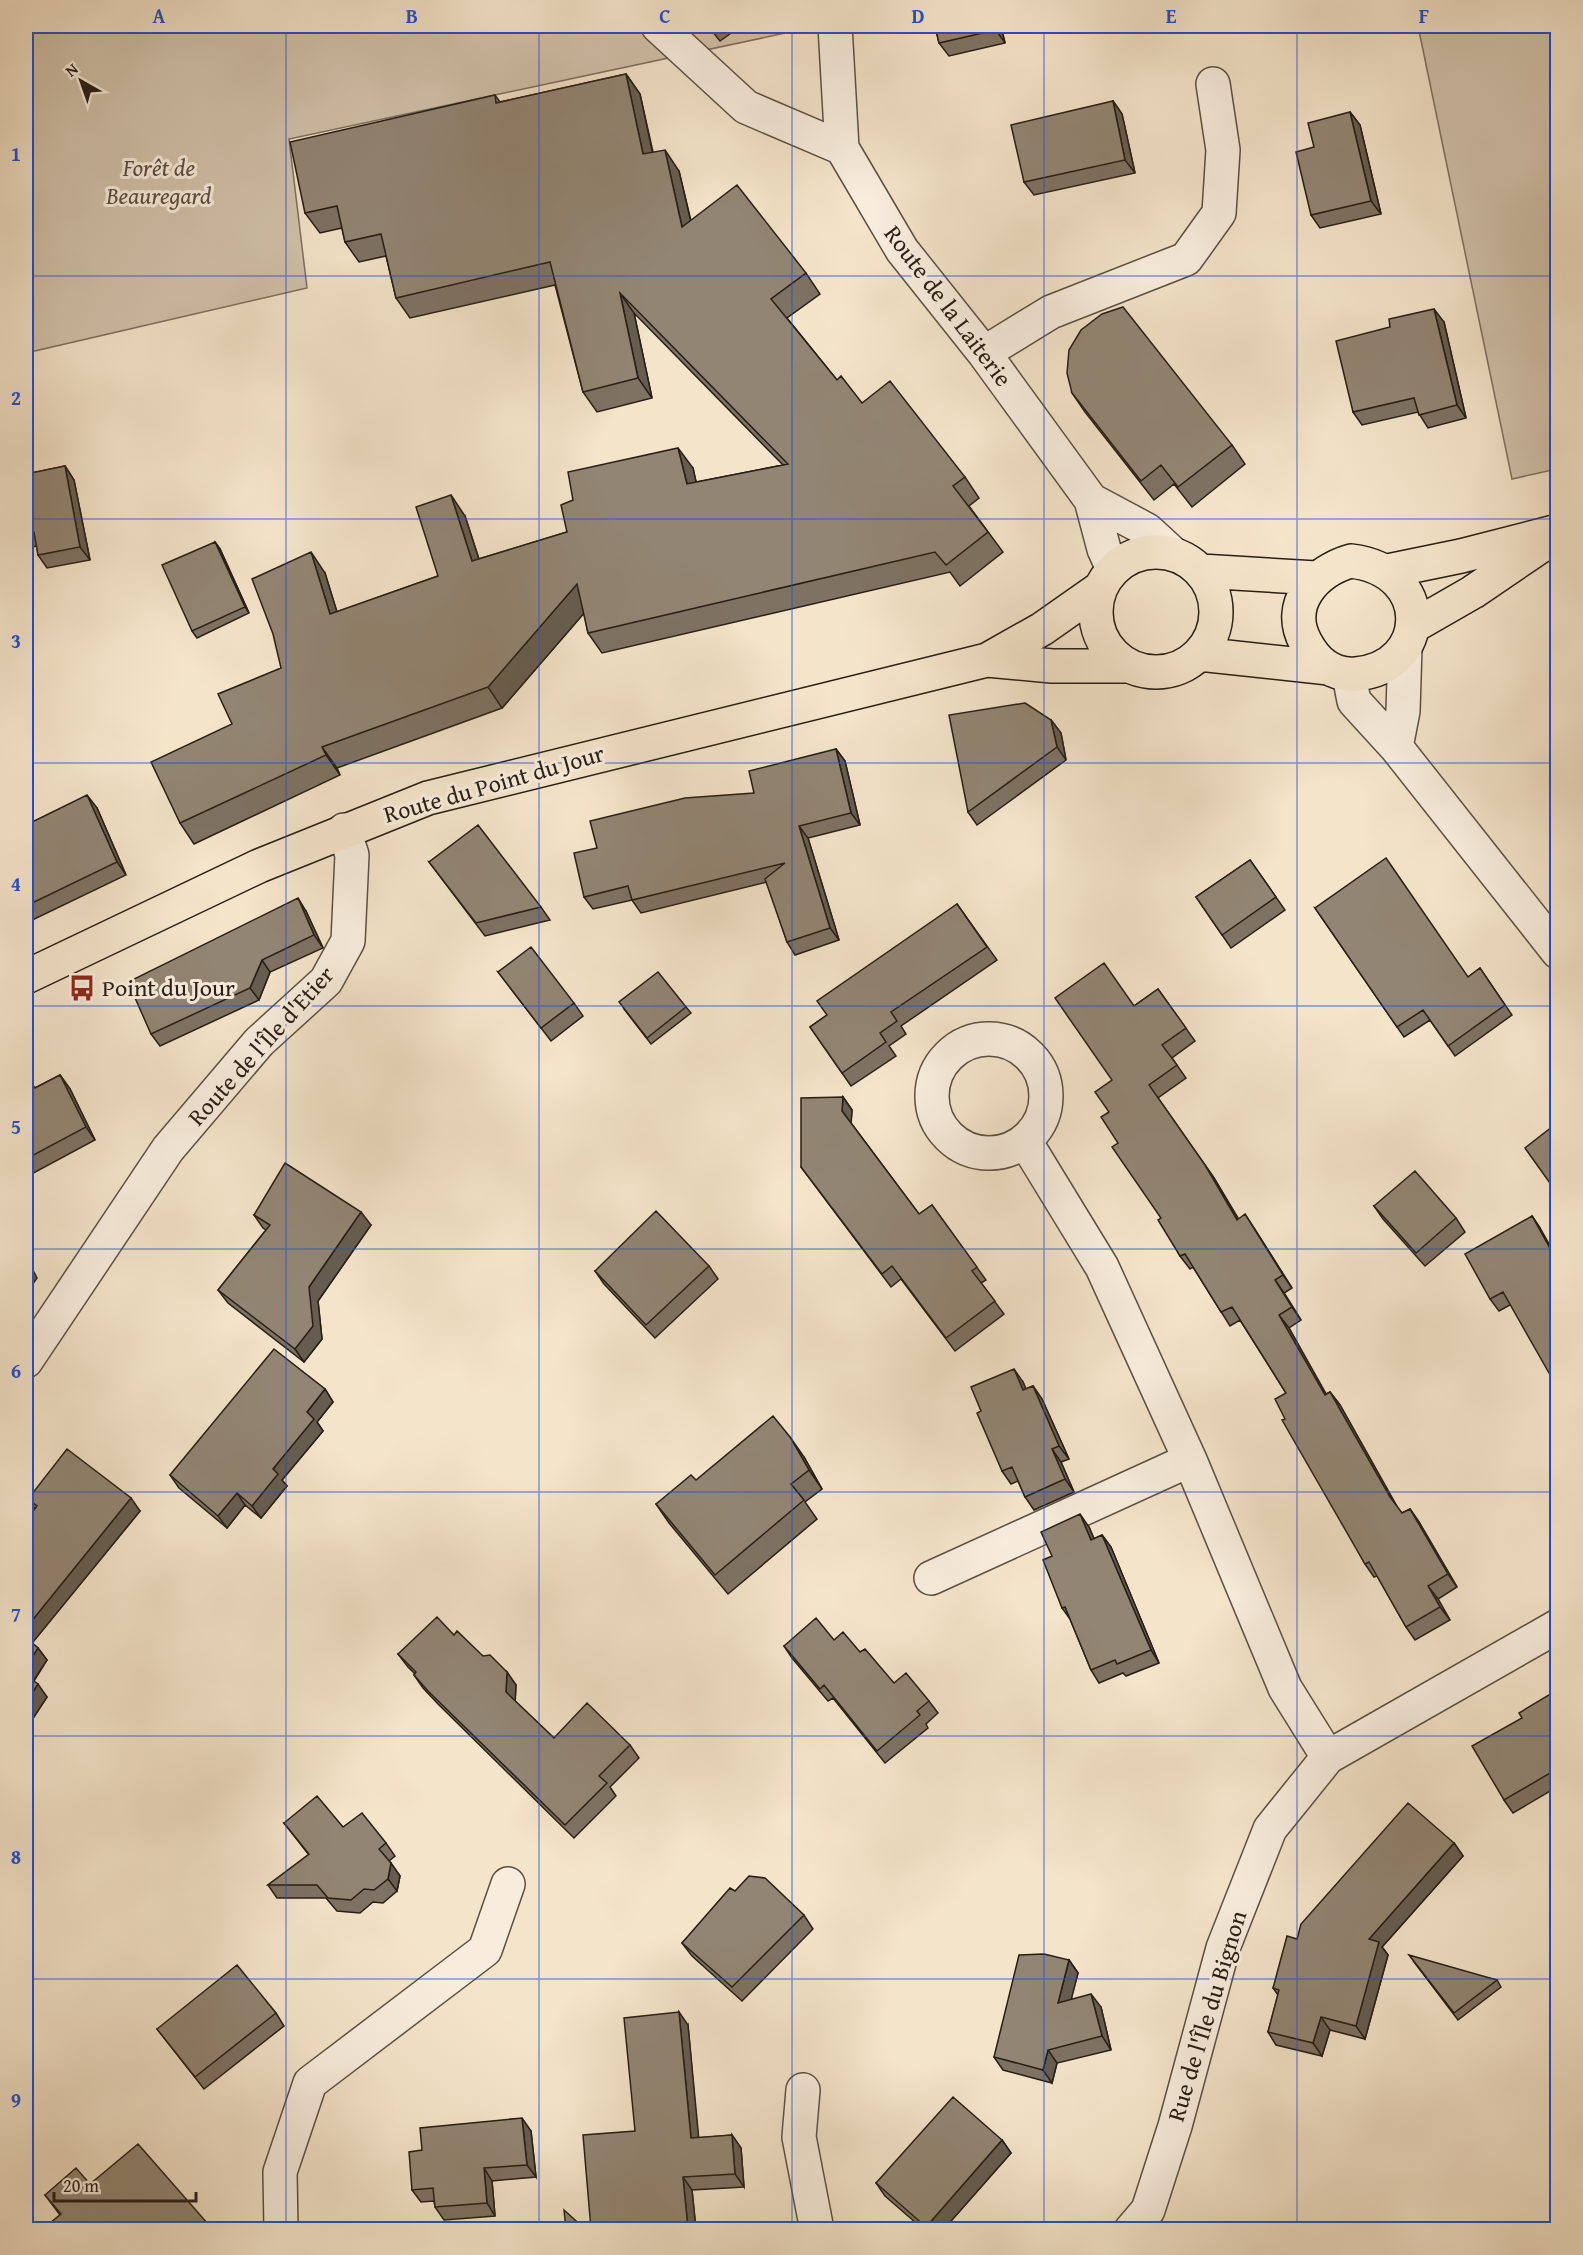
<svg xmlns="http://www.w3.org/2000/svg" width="1583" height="2255" font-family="'Gentium Book Plus',serif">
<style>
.green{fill:#d1c2ab;stroke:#7c7060;stroke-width:1.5}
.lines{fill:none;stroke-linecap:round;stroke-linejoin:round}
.minor-casing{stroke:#5a5042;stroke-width:36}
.major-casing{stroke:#271e15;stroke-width:36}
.minor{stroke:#f8eddd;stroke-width:33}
.major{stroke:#f4e4ca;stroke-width:33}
.wall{fill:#7e7263;stroke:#271e15;stroke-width:1.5}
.shaded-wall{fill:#665d50;stroke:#271e15;stroke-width:1.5}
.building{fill:#928573;stroke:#271e15;stroke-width:1.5}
.grid{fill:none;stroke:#1d4ed8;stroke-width:1.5;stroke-opacity:0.55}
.labels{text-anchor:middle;stroke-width:6;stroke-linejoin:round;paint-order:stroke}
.park-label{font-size:24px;font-style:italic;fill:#5a4f42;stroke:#f8eddd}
.street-label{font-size:24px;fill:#271e15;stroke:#f8eddd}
.poi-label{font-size:24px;fill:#271e15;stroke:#f8eddd;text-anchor:start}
.neatline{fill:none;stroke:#1d4ed8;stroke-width:2}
.grid-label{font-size:20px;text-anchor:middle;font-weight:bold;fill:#1d4ed8}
</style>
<rect width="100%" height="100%" fill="#f4e4ca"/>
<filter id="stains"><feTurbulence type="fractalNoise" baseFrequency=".00333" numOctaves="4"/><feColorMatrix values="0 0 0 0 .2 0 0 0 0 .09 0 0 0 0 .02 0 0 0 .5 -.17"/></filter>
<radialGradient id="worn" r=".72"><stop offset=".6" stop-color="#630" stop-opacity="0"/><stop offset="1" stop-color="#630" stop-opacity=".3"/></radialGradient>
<path class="green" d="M26 26H794L795 31 289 139 307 288 26 353Z
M1418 26H1557V469L1512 479Z"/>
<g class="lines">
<g class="minor-casing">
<path id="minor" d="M658 26 746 107 842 148
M835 26 842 148 902 250 984 353 1091 500 1104 549 1113 569
M984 353 1051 312 1186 259 1219 213 1223 150 1213 84
M1091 500 1147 530 1172 553
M1349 675 1354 701 1396 747 1558 952
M1396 747 1403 711 1405 647
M932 1096a57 57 0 1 1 114 0a57 57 0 1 1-114 0Z
M1025 1141 1102 1267 1190 1460 1285 1688 1328 1757
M26 1361 168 1149 259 1042 326 981 348 941 352 855 344 830
M931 1578 1190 1460
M803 2090 799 2137 817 2230
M281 2230 280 2172 310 2083 485 1950 508 1884
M1131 2230 1148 2210 1175 2126 1223 1948 1270 1829 1328 1757 1558 1626"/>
</g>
<g class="major-casing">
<path id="major" d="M1096 612a60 60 0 1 1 120 0a60 60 0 1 1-120 0Z
M1351 561C1435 571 1430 668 1356 674 1333 676 1316 662 1306 643 1284 604 1316 571 1351 561Z
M1201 571 1316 578
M1388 571 1461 556 1558 531
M1412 627 1473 592 1545 543
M1199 654 1329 668
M987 660 1052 666H1128
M26 977 259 866 428 798 987 660 1042 629 1099 589"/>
</g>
<use href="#minor" class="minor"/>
<use href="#major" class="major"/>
</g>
<path class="wall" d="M708 26H741L720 41Z
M935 26H1001L1005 43 949 56 939 43Z
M626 74 640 94 653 152 679 171 691 221 806 273 820 294 787 318 837 380 862 403 965 477 979 498 969 506 1003 552 960 586 950 572 602 653 588 633 584 613 502 708 337 768 340 775 194 844 180 823 232 724 281 668 325 573 337 612 438 576 465 516 479 559 567 532 693 468 696 482 783 465 634 313 652 398 597 412 583 392 555 285 410 318 396 298 386 256 359 262 345 242 342 228 320 233 305 213 495 95 500 102Z
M1113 101 1122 114 1135 173 1034 195 1024 182Z
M1350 112 1360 125 1381 214 1320 228 1311 215 1314 147Z
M1444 322 1466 418 1428 428 1418 412 1362 425 1353 412Z
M1072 393 1232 445 1245 464 1192 507 1174 484 1154 500 1085 412Z
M65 466 74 480 90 560 47 568 38 555 37 546 26 548V474Z
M215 542 220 549 249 613 197 638 192 631Z
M1051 720 1061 733 1066 760 977 825 968 812Z
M836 749 845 761 860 825 808 838 839 940 795 955 787 942 767 882 641 913 632 900 593 909 584 897 597 848 754 793Z
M97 808 126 875 26 923V825Z
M1250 860 1285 910 1231 948 1196 897Z
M429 862 541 907 550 920 485 936Z
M957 904 997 960 901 1026 906 1034 889 1046 896 1056 851 1086 810 1027 827 1015Z
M1315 908 1468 977 1480 968 1512 1015 1455 1056 1430 1020 1404 1037Z
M306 911 323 948 270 972 259 1000 160 1046 151 1034Z
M498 972 574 1003 583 1016 551 1041Z
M1158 989 1195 1041 1172 1058 1186 1078 1158 1098 1214 1178 1238 1219 1254 1228 1292 1288 1284 1293 1301 1320 1289 1328 1326 1394 1330 1392 1340 1405 1399 1510 1402 1513 1410 1509 1419 1522 1457 1587 1438 1599 1450 1620 1415 1640 1406 1627 1377 1576 1374 1577 1365 1564 1285 1419 1286 1393 1240 1320 1230 1326 1193 1267 1190 1269 1180 1256 1161 1218 1118 1143 1109 1112 1112 1080 1134 1006Z
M686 1007 691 1013 651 1044 624 1009Z
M60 1075 70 1089 95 1140 26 1177V1089L35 1088Z
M843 1097 852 1110 851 1123 919 1214 932 1205 986 1280 981 1283 1004 1314 955 1351 901 1279 891 1287 801 1167Z
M1374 1206 1456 1218 1465 1232 1425 1266 1383 1219Z
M254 1215 371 1225 318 1301 322 1339 304 1362 228 1303 218 1290 266 1230 263 1228Z
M1532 1216 1540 1228 1510 1305 1499 1311 1490 1299Z
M709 1266 718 1279 655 1338 604 1284 595 1271Z
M1023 1382 1026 1389 1033 1386 1042 1399 1069 1459 1061 1462 1074 1492 1034 1510 1025 1497 1018 1481 1011 1484 1002 1471Z
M325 1389 333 1402 317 1422 323 1431 282 1480 287 1486 261 1518 245 1505 227 1528 179 1488 170 1475Z
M804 1457 822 1489 805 1502 817 1519 728 1594 669 1523 656 1504 696 1480Z
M28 1499 140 1511 32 1643 38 1648 47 1660 34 1681 47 1697 26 1729V1521L35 1509Z
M1089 1527 1094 1539 1102 1535 1111 1547 1159 1663 1126 1676 1123 1673 1099 1683 1091 1670 1070 1619 1062 1608 1052 1556Z
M454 1635 483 1656 507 1672 516 1685 515 1701 554 1738 630 1745 639 1758 610 1787 616 1796 574 1838 438 1704 423 1688 414 1675 415 1674 408 1667 398 1654Z
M834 1640 860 1652 894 1683 929 1701 938 1713 926 1724 928 1728 885 1763 833 1698 828 1701 792 1658 784 1646Z
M1557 1690V1787L1513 1813 1504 1800 1522 1718Z
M284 1823 343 1827 386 1843 395 1856 389 1861 400 1876 397 1891 383 1903 373 1902 360 1913 337 1911 326 1898H277L268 1885 309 1855Z
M1454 1843 1463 1856 1382 1947 1388 1955 1365 2039 1330 2030 1322 2056 1276 2045 1268 2032 1278 1995 1273 1988 1297 1939Z
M735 1891 804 1915 813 1929 742 2001 692 1956 682 1943Z
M1069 1960 1078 1973 1071 1999 1101 2007 1111 2050 1057 2063 1052 2083 1003 2070 994 2057Z
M1414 1962 1497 1980 1501 1987 1458 2020Z
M276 2013 284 2026 204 2089 157 2029Z
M688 2025 698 2138 732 2135 741 2148 744 2187 692 2190 696 2229H591L635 2131Z
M531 2131 536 2177 492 2181 495 2216 444 2220 435 2207 434 2201 421 2202 412 2190 422 2150Z
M1002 2140 1011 2153 944 2229H923L885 2196 876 2183Z
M90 2184 208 2224 212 2229H43L60 2215 45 2195Z"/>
<path class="shaded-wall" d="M995 26H1001L1005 43 996 30Z
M626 74 640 94 657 174 643 154Z
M1113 101 1122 114 1135 173 1125 160Z
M1350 112 1360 125 1381 214 1371 201Z
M665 150 679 171 697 248 682 227Z
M620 293 634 313 652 398 638 378Z
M1434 309 1444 322 1466 418 1457 405Z
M678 448 693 468 701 504 687 484Z
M65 466 74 480 90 560 80 547Z
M451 495 465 516 486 581 472 561Z
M215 542 220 549 249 613 245 607Z
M311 552 325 573 344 635 330 614Z
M577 584 592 604 502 708 488 687Z
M1051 720 1061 733 1066 760 1057 747Z
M322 747 337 768 340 775 326 755Z
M836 749 845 761 860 825 851 813Z
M87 795 97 808 126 875 117 862Z
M799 826 808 838 839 940 830 928Z
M298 898 306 911 323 948 314 935Z
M262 960 270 972 259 1000 250 988Z
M60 1075 70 1089 95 1140 86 1127Z
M843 1097 852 1110 851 1124 842 1111Z
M1205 1165 1214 1178 1247 1233 1237 1220Z
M361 1212 371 1225 318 1301 322 1339 304 1362 295 1349 309 1287Z
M1245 1214 1254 1228 1292 1288 1283 1275Z
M1532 1216 1540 1228 1557 1258V1261Z
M26 1257 37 1278 26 1294Z
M1275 1280 1284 1293 1301 1320 1292 1307Z
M1279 1315 1289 1328 1334 1408 1325 1395Z
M1014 1369 1023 1382 1032 1403 1023 1390Z
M1033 1386 1042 1399 1069 1459 1059 1446Z
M325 1389 333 1402 317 1422 323 1431 282 1480 287 1486 261 1518 252 1506 307 1412Z
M1330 1392 1340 1405 1399 1510 1390 1497Z
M790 1437 804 1457 822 1489 809 1470Z
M1052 1449 1061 1462 1074 1492 1065 1479Z
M237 1493 245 1505 227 1528 218 1516Z
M131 1498 140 1511 29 1647 26 1641V1628Z
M1410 1509 1419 1522 1457 1587 1448 1574Z
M1080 1514 1089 1527 1100 1552 1091 1540Z
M1102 1535 1111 1547 1159 1663 1151 1650Z
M1428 1586 1438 1599 1450 1620 1440 1607Z
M38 1648 47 1660 30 1686 26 1679V1667Z
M507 1672 516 1685 515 1706 506 1692Z
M38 1684 47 1697 26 1729V1703Z
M1454 1843 1463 1856 1382 1947 1388 1955 1365 2039 1356 2026 1369 1939Z
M391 1863 400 1876 397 1891 388 1879Z
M1069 1960 1078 1973 1067 2016 1058 2003Z
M1091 1994 1101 2007 1111 2050 1102 2036Z
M679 2012 688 2025 700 2151 691 2138Z
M1321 2017 1330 2030 1322 2056 1313 2043Z
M1048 2050 1057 2063 1052 2083 1043 2070Z
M522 2118 531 2131 536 2177 527 2165Z
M732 2135 741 2148 744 2187 735 2174Z
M1002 2140 1011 2153 944 2229H927L926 2227Z
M484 2168 492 2181 495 2216 487 2203Z
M683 2177 692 2190 696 2229H688Z"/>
<path class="building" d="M935 26H995L996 30 939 43Z
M626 74 643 154 665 150 682 227 737 185 806 273 771 299 837 380 841 376 862 403 890 381 965 477 953 486 988 532 946 565 935 552 588 633 577 584 488 687 322 747 326 755 180 823 151 762 232 724 218 694 281 668 273 634 252 579 311 552 330 614 438 576 416 507 451 495 472 561 567 532 561 505 573 500 568 472 678 448 687 484 788 464 620 293 638 378 583 392 550 262 396 298 381 234 345 242 337 206 305 213 290 142 495 95 496 103Z
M1113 101 1125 160 1024 182 1011 125Z
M1350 112 1371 201 1311 215 1296 152 1314 147 1308 123Z
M1123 307 1232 445 1178 487 1161 465 1141 481 1072 393 1067 373 1069 350 1081 330 1102 314Z
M1434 309 1457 405 1419 415 1414 398 1353 412 1336 341 1390 327 1389 319Z
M65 466 80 547 38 555 34 532 26 533V474Z
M215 542 245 607 192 631 162 565Z
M1025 703 1051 720 1057 747 968 812 949 715Z
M836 749 851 813 799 826 830 928 787 942 765 879 785 863 632 900 628 886 584 897 574 853 597 848 590 821 685 798 754 793 749 771Z
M87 795 117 862 26 906V825Z
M478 825 541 907 476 923 429 862Z
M1386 858 1468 977 1480 968 1505 1005 1448 1046 1423 1010 1397 1027 1315 908Z
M1250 860 1276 897 1222 935 1196 897Z
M298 898 314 935 262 960 250 988 151 1034 128 982Z
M957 904 987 947 891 1012 897 1021 880 1033 886 1042 842 1073 810 1027 827 1015 817 1001Z
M531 947 574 1003 541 1028 498 972Z
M1104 963 1134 1006 1158 989 1186 1028 1162 1045 1177 1065 1149 1085 1205 1165 1237 1220 1245 1214 1283 1275 1275 1280 1292 1307 1279 1315 1325 1395 1330 1392 1390 1497 1402 1513 1410 1509 1448 1574 1428 1586 1440 1607 1406 1627 1369 1562 1365 1564 1282 1420 1285 1419 1275 1399 1286 1393 1232 1307 1221 1312 1185 1254 1180 1256 1158 1220 1161 1218 1112 1147 1118 1143 1101 1117 1109 1112 1095 1092 1112 1080 1055 998Z
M658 972 686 1007 647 1038 619 1002Z
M60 1075 86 1127 26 1159V1089L33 1085 35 1088Z
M843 1097 842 1111 919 1214 932 1205 977 1267 972 1271 995 1301 946 1338 892 1266 882 1274 801 1167V1098Z
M1557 1123V1193L1525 1148Z
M285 1163 361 1212 309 1287 313 1326 295 1349 218 1290 270 1225 254 1215Z
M1415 1171 1456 1218 1416 1253 1374 1206Z
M656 1211 709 1266 646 1325 595 1271Z
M1532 1216 1557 1261V1387L1503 1292 1490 1299 1465 1254Z
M274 1349 325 1389 307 1412 314 1419 273 1469 278 1474 252 1506 237 1493 218 1516 170 1475Z
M1014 1369 1023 1390 1033 1386 1059 1446 1052 1449 1065 1479 1025 1497 1012 1467 1002 1471 977 1413 981 1411 971 1387Z
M773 1416 790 1437 809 1470 791 1484 804 1500 715 1575 656 1504 691 1475 696 1480Z
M67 1449 131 1498 26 1628V1521L37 1506 28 1499Z
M1080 1514 1091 1540 1102 1535 1151 1650 1117 1664 1115 1660 1091 1670 1065 1607 1062 1608 1043 1560 1052 1556 1041 1532Z
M437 1617 454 1635 457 1631 483 1656 490 1655 507 1672 506 1692 554 1738 587 1703 630 1745 599 1776 607 1783 565 1825 428 1691 414 1675 416 1672 398 1654Z
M816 1618 834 1640 843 1632 860 1652 865 1649 894 1683 906 1673 929 1701 917 1711 920 1715 877 1751 824 1685 820 1689 784 1646Z
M26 1638 38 1648 26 1667Z
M26 1676 38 1684 26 1703Z
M1557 1690V1769L1504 1800 1472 1746 1522 1718 1519 1713Z
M317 1796 343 1827 362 1813 386 1843 379 1849 391 1863 388 1879 374 1890 364 1889 351 1900 328 1898 317 1885H268L309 1854 284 1823Z
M1408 1803 1454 1843 1369 1939 1379 1942 1356 2026 1321 2017 1313 2043 1268 2032 1279 1990 1273 1988 1287 1936 1297 1939 1301 1924Z
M749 1876 765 1878 804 1915 732 1987 682 1943 730 1888 735 1891Z
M1044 1954 1069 1960 1058 2003 1091 1994 1102 2036 1048 2050 1043 2070 994 2057 1019 1955Z
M1409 1955 1497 1980 1454 2013Z
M237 1965 276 2013 195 2077 157 2029Z
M679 2012 691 2138 732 2135 735 2174 683 2177 688 2229H591L583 2135 635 2131 624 2018Z
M953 2097 1002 2140 926 2227 876 2183Z
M522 2118 527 2165 484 2168 487 2203 435 2207 433 2188 412 2190 409 2152 422 2150 420 2128Z
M138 2144 208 2224V2229H43L61 2214 45 2195 76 2168 90 2184Z
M564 2210 585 2229H566Z"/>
<path class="grid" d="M286 26V2230M539 26V2230M792 26V2230M1044 26V2230M1297 26V2230M26 276H1558M26 519H1558M26 763H1558M26 1006H1558M26 1249H1558M26 1492H1558M26 1736H1558M26 1979H1558"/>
<defs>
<g id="bus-bare" transform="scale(2.07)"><path d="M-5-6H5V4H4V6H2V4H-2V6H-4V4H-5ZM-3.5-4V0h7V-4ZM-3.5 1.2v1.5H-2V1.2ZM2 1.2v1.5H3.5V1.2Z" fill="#8f2418" stroke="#f8eddd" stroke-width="2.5" paint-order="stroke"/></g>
</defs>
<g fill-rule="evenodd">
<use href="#bus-bare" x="82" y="988"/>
</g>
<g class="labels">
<g class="park-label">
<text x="159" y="176">Forêt de<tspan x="159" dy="28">Beauregard</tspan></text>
</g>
<g class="street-label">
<text transform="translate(948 306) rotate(53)" y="8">Route de la Laiterie</text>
<text transform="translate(494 784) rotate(-16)" y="8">Route du Point du Jour</text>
<text transform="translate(261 1046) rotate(-48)" y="8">Route de l'Île d'Etier</text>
<text transform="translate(1207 2016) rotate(-73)" y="8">Rue de l'Île du Bignon</text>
</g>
<g class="poi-label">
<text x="102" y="996">Point du Jour</text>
</g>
</g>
<rect width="1583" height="2255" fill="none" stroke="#f4e4ca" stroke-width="66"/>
<g transform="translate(81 81) rotate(320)" stroke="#f8eddd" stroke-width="4.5" paint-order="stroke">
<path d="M0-4.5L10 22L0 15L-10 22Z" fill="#271e15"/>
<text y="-9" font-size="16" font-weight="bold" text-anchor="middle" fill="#271e15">N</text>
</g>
<path d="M54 2192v9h142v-9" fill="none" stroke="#271e15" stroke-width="3"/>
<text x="63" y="2192" font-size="18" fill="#271e15" stroke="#f8eddd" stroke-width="4.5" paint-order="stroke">20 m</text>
<rect x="33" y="33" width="1517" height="2189" class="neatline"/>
<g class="grid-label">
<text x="159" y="23">A</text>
<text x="412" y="23">B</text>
<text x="665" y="23">C</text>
<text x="918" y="23">D</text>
<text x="1171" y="23">E</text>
<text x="1424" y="23">F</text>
<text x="16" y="161">1</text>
<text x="16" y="405">2</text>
<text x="16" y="648">3</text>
<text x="16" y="891">4</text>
<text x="16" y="1134">5</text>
<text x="16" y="1378">6</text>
<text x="16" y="1621">7</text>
<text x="16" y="1864">8</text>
<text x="16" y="2107">9</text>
</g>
<rect width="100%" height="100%" filter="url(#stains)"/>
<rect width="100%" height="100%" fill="url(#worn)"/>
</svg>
